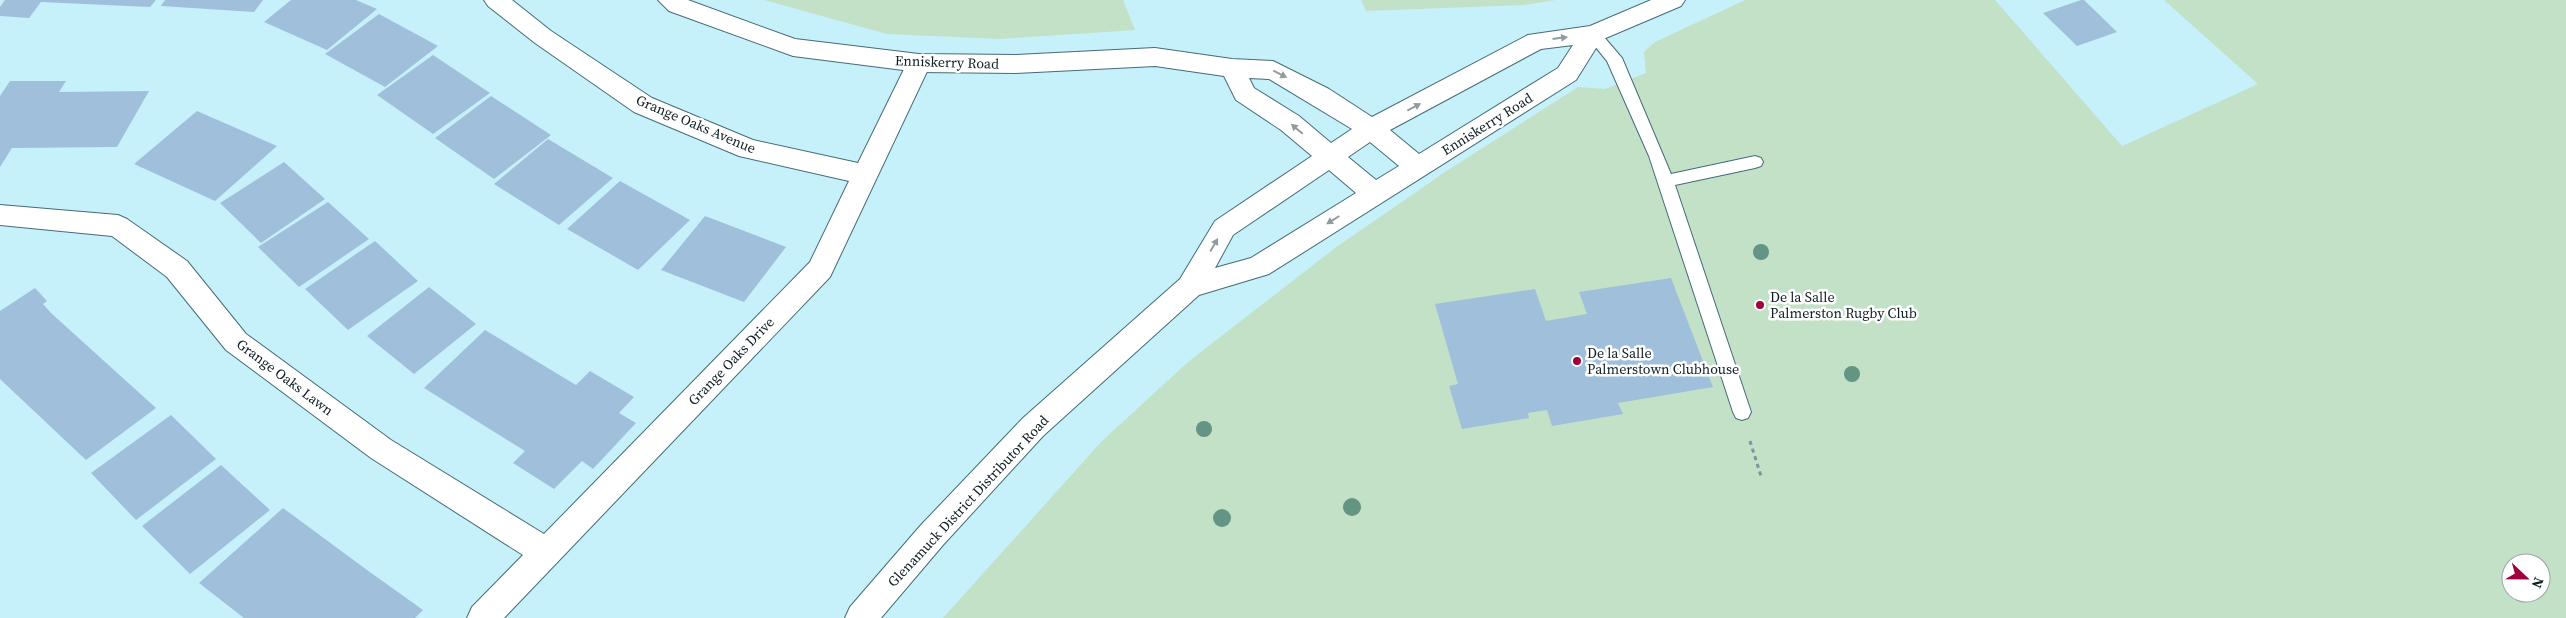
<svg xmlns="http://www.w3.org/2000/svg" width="2566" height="618" font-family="'Source Serif 4',serif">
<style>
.green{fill:#c2e1c7;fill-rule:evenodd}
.building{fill:#a0bfdb}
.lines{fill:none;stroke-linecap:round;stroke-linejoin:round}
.lane-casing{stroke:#456c75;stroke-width:2}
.street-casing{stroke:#456c75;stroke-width:2}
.secondary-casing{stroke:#456c75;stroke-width:2}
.path{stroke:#78979e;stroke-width:3;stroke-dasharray:4 4;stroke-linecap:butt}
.lane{fill:#fff;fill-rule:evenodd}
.street{fill:#fff;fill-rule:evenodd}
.secondary{fill:#fff;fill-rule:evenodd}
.tree{fill:#639484}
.oneway{fill:#939a9c}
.poi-dot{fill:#a0013c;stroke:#fff;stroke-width:2}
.labels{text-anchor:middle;stroke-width:5;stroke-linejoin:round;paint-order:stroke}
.street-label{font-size:14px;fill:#0e1e22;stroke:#fff}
.poi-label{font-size:14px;fill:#0e1e22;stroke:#fff;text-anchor:start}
</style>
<rect width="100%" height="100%" fill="#c6f1fb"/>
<path class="green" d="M764 0H1123L1135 30 1000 39 887 34Z
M1361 0H1556L1524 5 1366 11Z
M1745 0H1995L2122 146 2258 84 2164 0H2566V618H943L1102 441 1188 362 1335 248 1445 172 1578 87 1605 89 1646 73 1644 52 1655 42ZM2511 563H2541V593H2511Z"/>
<path class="building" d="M5 0H156L150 7 41 2 29 18 0 16V7Z
M165 0H263L254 12 161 6Z
M291 0H356L377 9 327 50 264 22Z
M2081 0H2084L2117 32 2077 46 2043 13Z
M379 14 438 46 385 87 325 54Z
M433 55 490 93 433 134 377 95Z
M10 81H66L59 92 149 91 117 147 12 148 0 167V96Z
M491 96 551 135 494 179 435 138Z
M197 111 277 146 215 201 134 164Z
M548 139 613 178 559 225 494 184Z
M284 162 325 199 261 243 220 203Z
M620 181 690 220 638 270 567 229Z
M328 202 369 239 299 287 258 247Z
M705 216 786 247 744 302 661 270Z
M375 241 418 281 348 330 305 289Z
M1671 278 1713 387 1618 403 1623 414 1552 426 1547 410 1528 413 1529 418 1462 429 1449 386 1458 384 1435 304 1535 289 1546 321 1587 314 1579 292Z
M429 287 476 324 414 374 367 336Z
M35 288 47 301 43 304 51 313 156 408 86 460 0 379V311Z
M485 330 576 385 590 371 634 397 619 413 636 423 593 469 582 461 554 489 513 463 525 451 424 388Z
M171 415 216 459 136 520 91 473Z
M221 465 270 510 190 574 142 526Z
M283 508 367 570 423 610 415 618H244L199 583Z"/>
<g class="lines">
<g class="lane-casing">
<path id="lane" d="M1593 29 1598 30 1622 58 1671 174 1755 156 1761 158 1763 162 1761 166 1755 168 1675 185 1751 412 1748 418 1742 420 1736 418 1733 412 1649 156 1607 61 1585 34 1588 30Z"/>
</g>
<g class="street-casing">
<path id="street" d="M484 0H512L551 31 652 98 753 140 858 163 910 57 919 54 928 57 931 63 830 277 504 618H467L472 607 523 555 371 458 226 350 167 277 112 236 0 225V205L118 215 127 219 187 261 246 334 391 440 544 534 810 262 849 181 739 156 634 112 535 43 488 6Z"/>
</g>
<g class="secondary-casing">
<path id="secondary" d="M658 0H688L795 39 919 54 1016 55 1155 48 1232 59 1273 61 1329 89 1372 117 1528 35 1590 26 1651 0H1685L1681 6 1601 40 1576 80 1269 274 1199 295 1043 436 943 545 881 618H845L850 607 921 525 1023 418 1180 279 1215 221 1312 156 1281 130 1236 100 1224 76 1155 66 1016 73 919 72 793 56 669 11ZM1573 45 1558 68 1419 154 1390 130 1541 49ZM1249 78 1269 79 1352 129 1331 143 1299 116 1254 88ZM1370 142 1399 166 1376 180 1348 157ZM1329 170 1356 193 1251 258 1215 268 1233 235Z"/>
</g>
<path class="path" d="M1750 441 1761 476"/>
<use href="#lane" class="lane"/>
<use href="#street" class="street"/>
<use href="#secondary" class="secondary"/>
</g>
<g class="tree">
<circle cx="1761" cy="252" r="8"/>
<circle cx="1852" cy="374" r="8"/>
<circle cx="1204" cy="429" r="8"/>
<circle cx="1352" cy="507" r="9"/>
<circle cx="1222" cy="518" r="9"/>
</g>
<defs><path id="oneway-solid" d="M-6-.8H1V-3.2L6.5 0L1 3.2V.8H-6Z" transform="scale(1.25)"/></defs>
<g class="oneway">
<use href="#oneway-solid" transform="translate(1560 38) rotate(-7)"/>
<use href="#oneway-solid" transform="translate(1280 74) rotate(27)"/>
<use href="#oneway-solid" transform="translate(1414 107) rotate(-28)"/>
<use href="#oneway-solid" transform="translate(1297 129) rotate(-140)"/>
<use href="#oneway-solid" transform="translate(1333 220) rotate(148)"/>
<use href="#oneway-solid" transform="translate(1214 245) rotate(-60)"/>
</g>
<g class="poi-dot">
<circle cx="1760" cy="305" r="5"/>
<circle cx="1577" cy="361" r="5"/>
</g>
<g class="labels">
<g class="street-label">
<text transform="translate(947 62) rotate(2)" y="5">Enniskerry Road</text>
<text transform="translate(696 124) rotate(23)" y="5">Grange Oaks Avenue</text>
<text transform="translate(1487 124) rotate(-32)" y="5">Enniskerry Road</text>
<text transform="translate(731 361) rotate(-46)" y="5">Grange Oaks Drive</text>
<text transform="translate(285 377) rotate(37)" y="5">Grange Oaks Lawn</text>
<text transform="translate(968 501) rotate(-47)" y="5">Glenamuck District Distributor Road</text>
</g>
<g class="poi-label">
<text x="1770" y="302">De la Salle<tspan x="1770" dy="16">Palmerston Rugby Club</tspan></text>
<text x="1587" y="358">De la Salle<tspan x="1587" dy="16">Palmerstown Clubhouse</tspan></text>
</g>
</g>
<g transform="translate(2526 578) rotate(112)"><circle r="24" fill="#ffffff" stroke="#9fa5a7"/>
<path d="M0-4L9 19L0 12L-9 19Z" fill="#a0013c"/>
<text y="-8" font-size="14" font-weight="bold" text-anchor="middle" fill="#0e1e22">N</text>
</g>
</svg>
